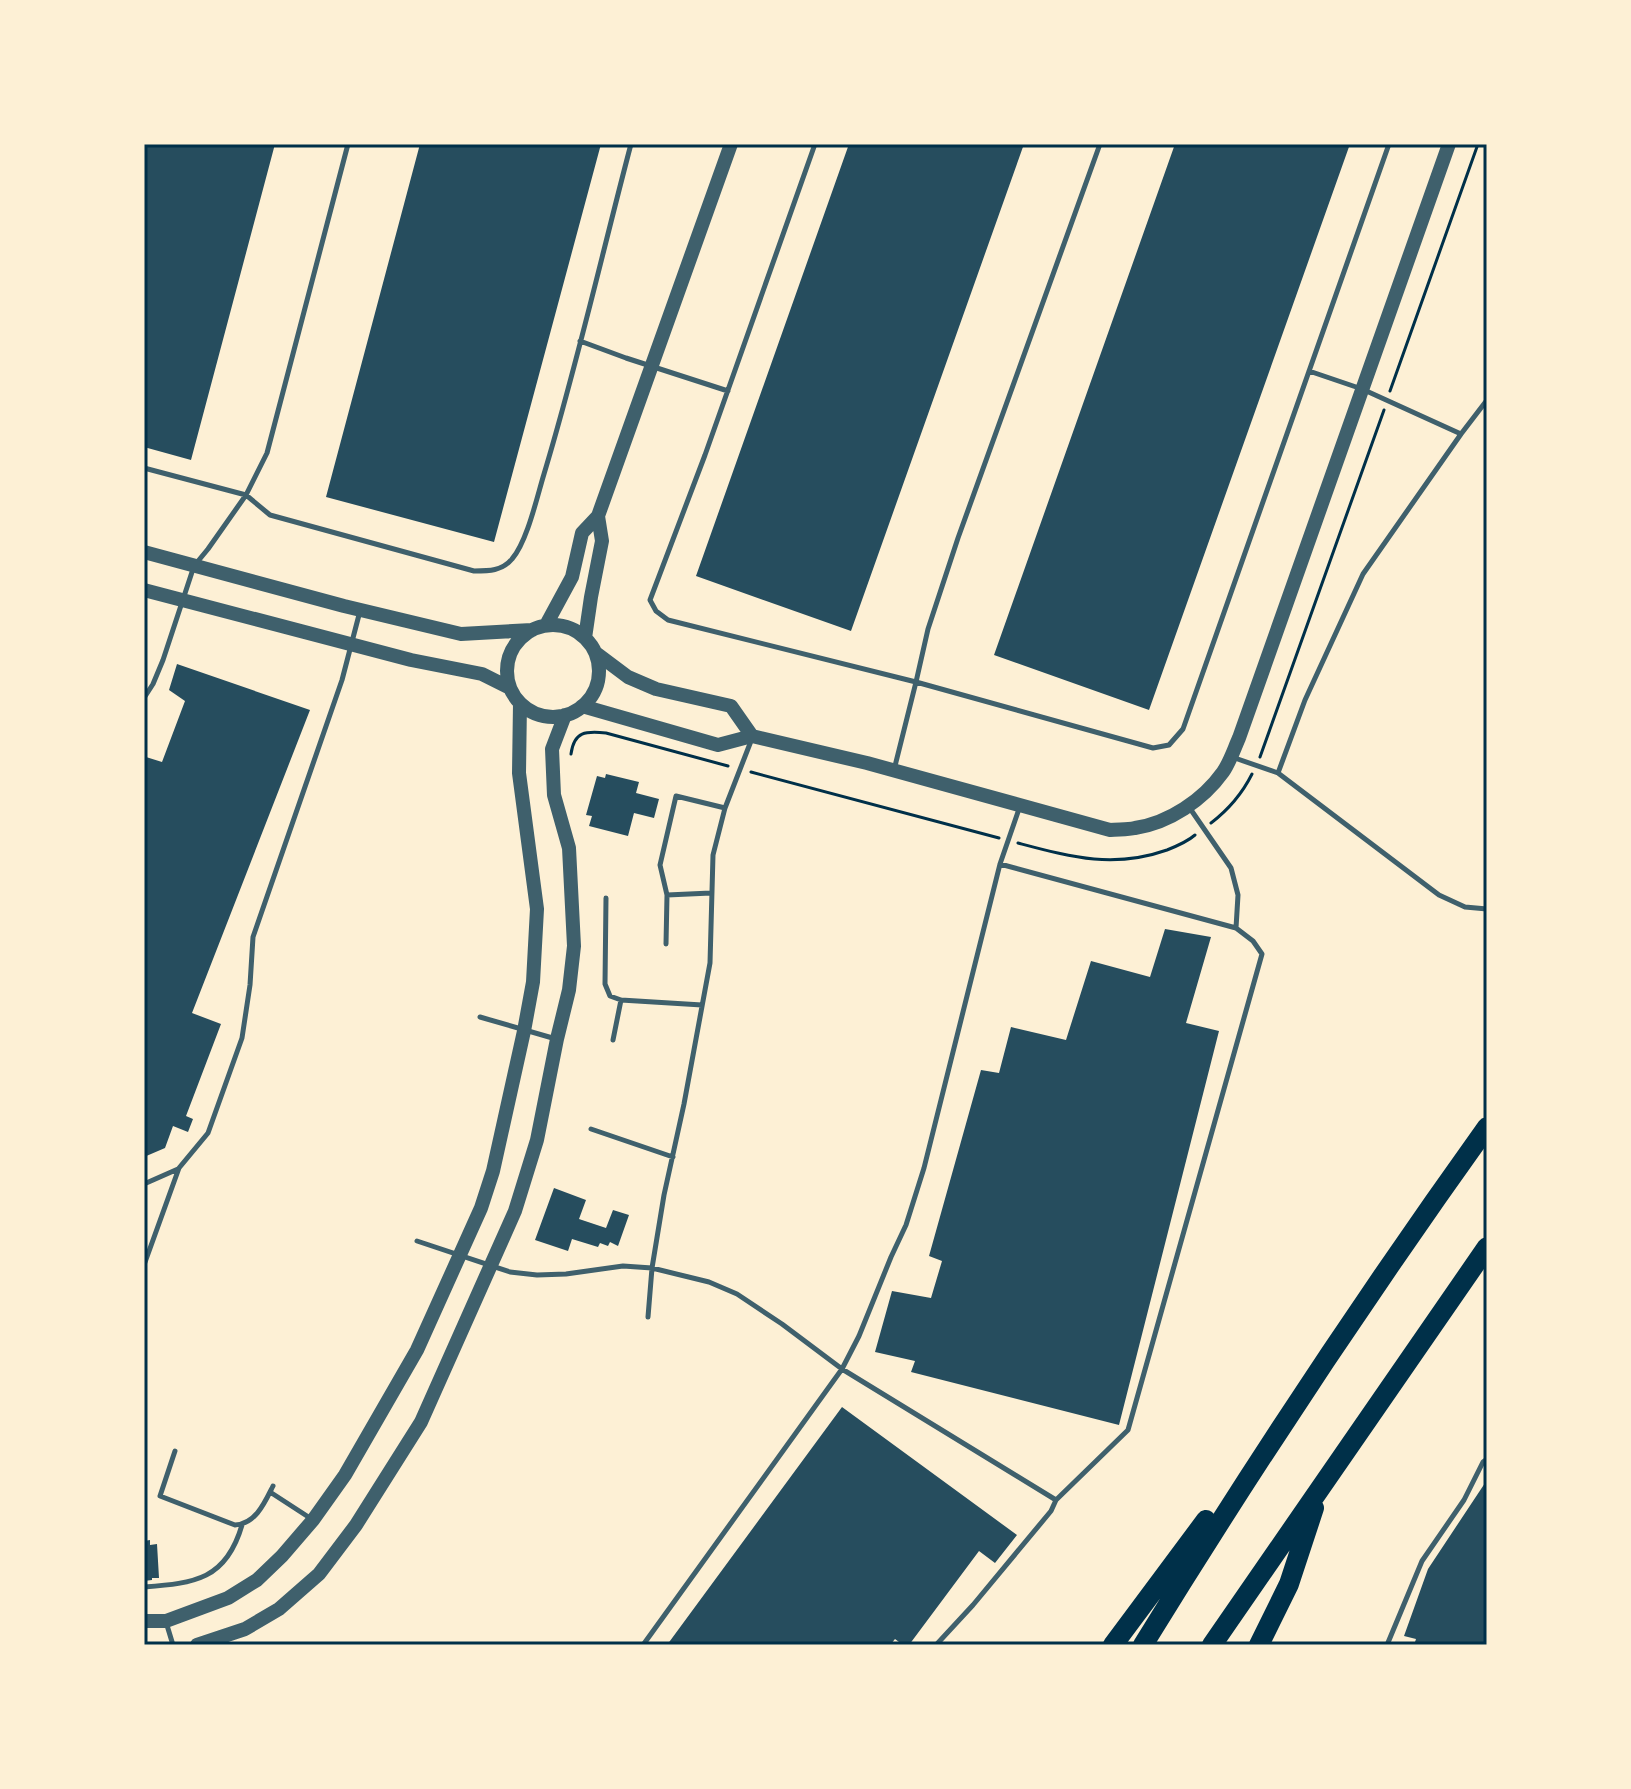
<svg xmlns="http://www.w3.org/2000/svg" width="1631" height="1789" font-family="'Asap Condensed',sans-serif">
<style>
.building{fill:#264d5e}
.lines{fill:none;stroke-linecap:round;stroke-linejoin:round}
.path{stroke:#003049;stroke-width:3}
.service{stroke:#3f606c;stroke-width:5}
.tertiary{stroke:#3f606c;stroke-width:14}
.motorway{stroke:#003049;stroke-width:20}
.neatline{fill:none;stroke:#003049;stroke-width:3}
</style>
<rect width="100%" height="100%" fill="#fdf0d5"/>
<path class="building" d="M144 144H275L191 460 144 447Z
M420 144H601L494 542 326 497Z
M849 144H1024L851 631 696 576Z
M1175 144H1350L1149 710 994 655Z
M177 664 310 710 192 1013 221 1024 186 1116 193 1119 188 1132 173 1126 165 1148 144 1157V762L146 757 162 762 185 701 169 690Z
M606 774 639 782 636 793 659 799 654 818 634 813 628 836 589 826 592 816 586 815 597 776 605 778Z
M1165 929 1211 937 1186 1023 1219 1031 1119 1425 911 1372 915 1361 875 1352 892 1291 931 1298 942 1261 929 1256 981 1070 999 1073 1011 1027 1066 1040 1091 961 1150 977Z
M554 1188 586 1200 579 1219 606 1228 613 1210 629 1215 618 1246 610 1242 608 1246 600 1243 598 1247 572 1239 568 1251 535 1240Z
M842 1407 1017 1535 995 1563 979 1551 909 1645H903L895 1639 890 1645H667Z
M1485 1483 1487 1484V1645H1414L1416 1639 1404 1636 1428 1569Z
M150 1540V1545L157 1544 159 1578H152V1580L144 1581V1541Z"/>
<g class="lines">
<path class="path" d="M1390 391 1478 144
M571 754C574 731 586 731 606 733L728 766
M1260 757 1384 410
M751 772 999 838
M1211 823C1228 810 1242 794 1252 774
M1018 843C1071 857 1113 869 1167 850 1177 846 1187 842 1195 835"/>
<path class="service" d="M815 144 705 455 650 600 656 611 668 620 916 682 894 770
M1100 144 958 538 928 629 916 682 1153 748 1169 745 1183 729 1389 144
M580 341 626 358 728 391
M1309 371 1362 389 1461 434 1487 400
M144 468 246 495 270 515 474 571C489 571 502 571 512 559 527 542 537 497 544 474 577 365 602 254 631 144
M144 698 153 684 163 660 194 566 208 549 246 495 267 453 348 144
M1232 757 1278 773 1439 895 1465 907 1487 909
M1278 773 1305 700 1363 574 1461 434
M1189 807 1231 868 1238 895 1236 928
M667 895 711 893
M606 898 605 984 610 996 621 1000 702 1005
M666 944 667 895 660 865 676 796 725 808
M480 1017 556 1039
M613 1040 621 1000
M591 1129 673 1157
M144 1184 178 1169
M417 1241 510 1272 537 1275 566 1274 623 1266 652 1268 709 1282 737 1294 782 1324 842 1369 1056 1500
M144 1265 179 1168 208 1133 242 1038 250 985 253 937 342 680 360 611
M648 1317 652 1268 664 1195 684 1104 710 963 713 855 725 808 751 741
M175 1451 160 1496 235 1525C256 1524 265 1502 273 1486
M270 1492 310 1518
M144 1587C195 1583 226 1580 242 1525
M166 1622 173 1645
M643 1645 842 1369 859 1336 891 1257 906 1225 924 1168 1000 864 1019 809
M936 1645 973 1605 1051 1511 1056 1500 1128 1430 1262 954 1253 941 1236 928 1000 864
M1387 1645 1422 1561 1464 1500 1483 1462 1487 1459"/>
<path class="tertiary" d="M144 552 344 606 461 634 532 630
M144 590 411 660 482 674 510 688
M546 625 572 577 582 533 598 516 731 144
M507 671a46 46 0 1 1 92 0a46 46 0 1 1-92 0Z
M585 638 591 597 602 541 598 516
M596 653 628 677 656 689 731 706 752 736
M582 706 718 745 752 736 867 763 1110 830C1118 829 1127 830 1135 828 1169 823 1203 800 1223 772 1230 762 1234 749 1239 738L1449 144
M144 1621H166L228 1598 257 1580 282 1556 313 1520 345 1475 417 1350 481 1208 493 1171 524 1031 533 982 537 909 519 773 520 703
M197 1645 245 1629 279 1609 319 1574 356 1525 421 1422 515 1211 537 1140 557 1039 569 990 574 946 569 848 554 795 552 749 565 715"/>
<path class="motorway" d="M1113 1645 1206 1520
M1143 1645C1252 1468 1366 1296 1487 1127
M1212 1645 1487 1247
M1259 1645 1289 1584 1314 1508"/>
</g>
<rect width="1631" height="1789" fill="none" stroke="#fdf0d5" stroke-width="292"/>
<rect x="146" y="146" width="1339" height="1497" class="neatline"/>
</svg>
